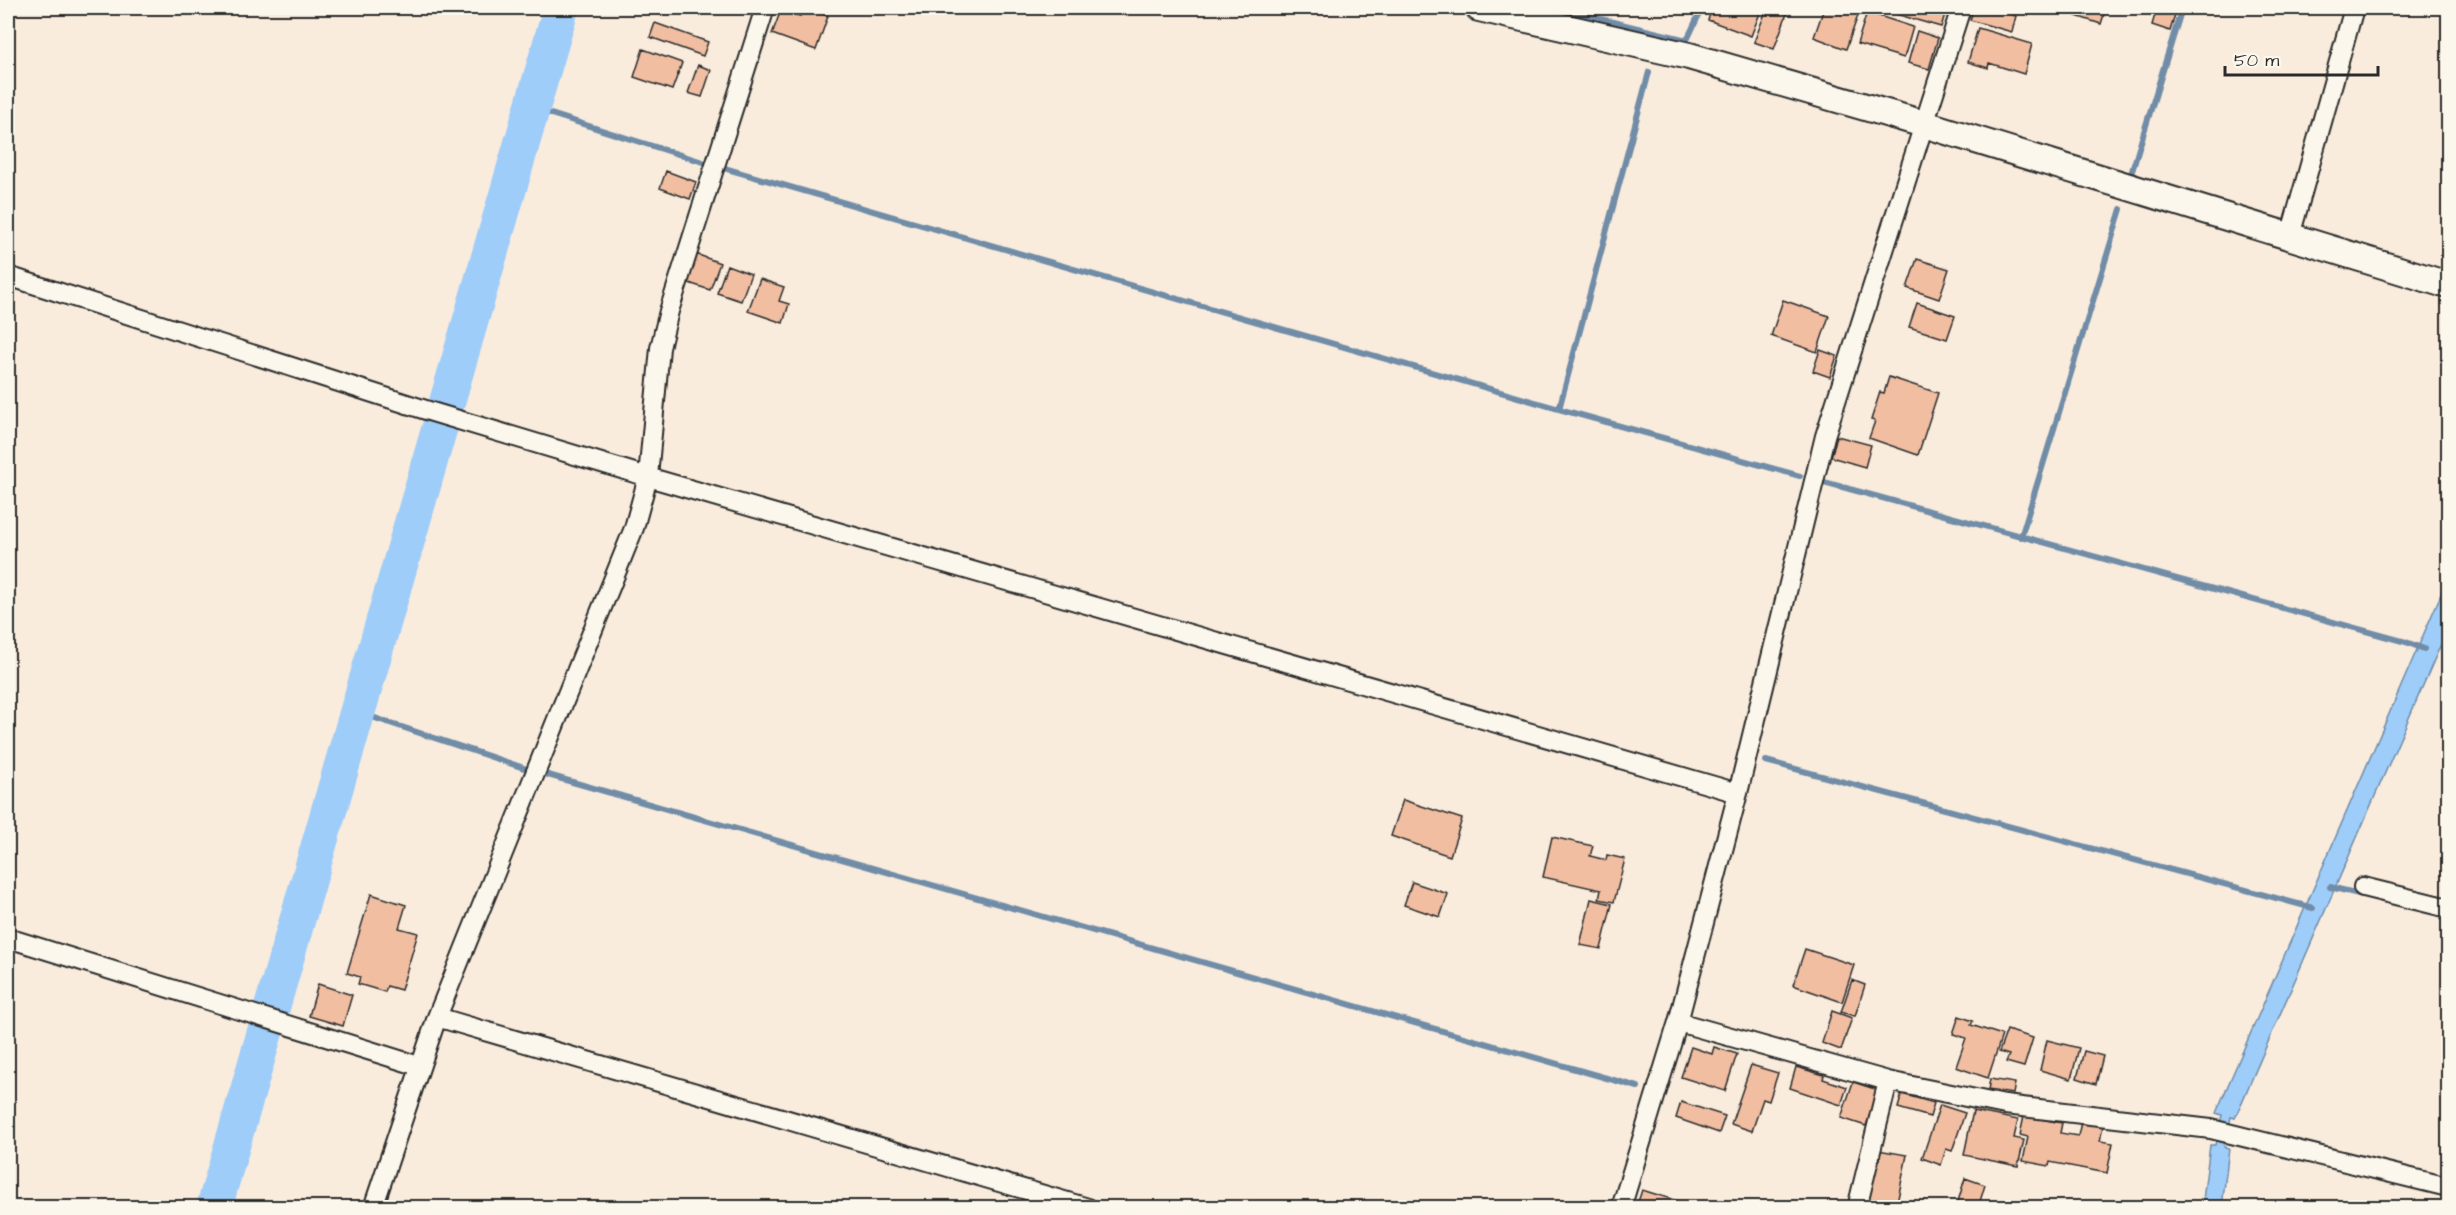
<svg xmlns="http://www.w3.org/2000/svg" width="2456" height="1215" font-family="'Architects Daughter',sans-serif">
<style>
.water{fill:#9ecdfa;stroke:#708ca7;stroke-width:1.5}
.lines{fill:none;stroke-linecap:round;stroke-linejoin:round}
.stream{stroke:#708ca7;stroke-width:6}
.river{stroke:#9ecdfa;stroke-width:36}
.building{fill:#f1bea2;stroke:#2b2b2b;stroke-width:1.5}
.street-casing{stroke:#2b2b2b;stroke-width:22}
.secondary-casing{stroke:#2b2b2b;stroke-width:30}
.street{stroke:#fbf7ec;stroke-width:18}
.secondary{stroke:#fbf7ec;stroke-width:26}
</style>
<rect width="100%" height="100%" fill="#f9ecdd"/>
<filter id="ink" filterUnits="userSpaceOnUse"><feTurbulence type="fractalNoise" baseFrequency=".0167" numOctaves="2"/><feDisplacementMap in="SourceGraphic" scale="12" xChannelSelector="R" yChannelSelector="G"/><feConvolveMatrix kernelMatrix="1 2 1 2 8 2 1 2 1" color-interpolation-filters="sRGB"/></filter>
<g filter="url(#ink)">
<path class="water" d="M2448 578V628L2235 1118 2231 1117 2224 1147 2229 1148 2222 1207 2202 1208 2210 1145H2215L2222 1115 2216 1113Z"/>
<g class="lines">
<path class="stream" d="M1555 8 1687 40 1702 8
M532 108 703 162
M724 168 1559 409 1800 476
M2132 171 2182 8
M1559 409 1649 72
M1824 482 2406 642 2424 649
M2021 537 2121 209
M357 712 527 769
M1766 761 2313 908
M548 775 1638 1087
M2330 887 2363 895"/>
<path class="river" d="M214 1208 561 8"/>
</g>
<path class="building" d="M804 8 828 16 816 50 772 34 781 10 800 16Z
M1712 8H1762L1751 36 1708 20Z
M1767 8H1789L1774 49 1754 42Z
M1824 8 1860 10 1846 49 1814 37Z
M1875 8H1935L1946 11 1941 27Z
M1974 8H1989L2016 16 2012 32 1970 20Z
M2078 8H2106L2101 24 2076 16Z
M2157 8H2177L2170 31 2152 25Z
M1867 12 1913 27 1904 58 1857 44Z
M655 23 708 42 703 56 650 37Z
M1978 28 2032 44 2024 74 1989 63 1988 68 1968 62Z
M1917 31 1938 38 1929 69 1908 63Z
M643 49 682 63 672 90 634 77Z
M698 65 711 70 702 97 688 93Z
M666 171 696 182 690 199 660 188Z
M696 254 720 263 710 290 686 282Z
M1917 259 1949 269 1939 299 1907 288Z
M727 265 751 274 741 301 717 293Z
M760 279 784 287 779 301 789 304 783 323 748 311Z
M1783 300 1829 316 1817 352 1771 336Z
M1917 303 1955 316 1947 339 1909 327Z
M1820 350 1837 356 1830 377 1813 371Z
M1889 377 1938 393 1918 455 1869 438 1875 421 1871 420 1880 392 1884 393Z
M1837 436 1871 445 1865 467 1831 457Z
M1403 800 1462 819 1450 856 1391 836Z
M1552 837 1593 846 1590 856 1606 860 1607 855 1625 859 1614 902 1599 899 1601 890 1543 877Z
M1412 882 1448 894 1440 917 1404 905Z
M371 894 406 905 399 928 418 933 401 990 387 986 385 992 358 984 360 977 347 973Z
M1591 899 1612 904 1601 949 1580 945Z
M1805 949 1854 965 1842 1002 1793 985Z
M1852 980 1865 985 1855 1016 1841 1012Z
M318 984 352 995 343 1026 309 1016Z
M1832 1011 1852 1018 1841 1050 1822 1043Z
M1959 1016 1973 1021 1971 1025 2002 1035 1988 1078 1956 1067 1966 1038 1953 1034Z
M2007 1030 2033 1038 2024 1067 2006 1062 2009 1055 1999 1052Z
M2047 1040 2079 1048 2071 1079 2040 1070Z
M1691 1047 1712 1054 1714 1047 1737 1054 1725 1091 1681 1077Z
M2084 1051 2103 1056 2096 1084 2077 1078Z
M1751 1065 1778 1073 1769 1101 1763 1099 1752 1131 1731 1124Z
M1796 1067 1824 1075 1823 1079 1847 1087 1841 1105 1790 1088Z
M1990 1079 2015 1083 2013 1094 1988 1090Z
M1853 1082 1878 1090 1866 1126 1841 1118Z
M1902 1094 1934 1103 1930 1117 1898 1108Z
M1681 1102 1725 1116 1719 1133 1676 1118Z
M1940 1105 1965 1113 1952 1151 1946 1149 1941 1165 1922 1158Z
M1973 1111 2018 1120 2014 1138 2024 1140 2018 1166 1964 1155Z
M2024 1116 2062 1123 2060 1133 2078 1136 2081 1122 2103 1126 2100 1141 2113 1143 2107 1173 2050 1162 2049 1166 2023 1161 2028 1137 2020 1135Z
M1878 1150 1907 1155 1896 1208H1867Z
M1965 1178 1985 1185 1978 1208 1957 1205Z
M1642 1190 1681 1202 1679 1208H1636Z"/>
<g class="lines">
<g class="street-casing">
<path id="street" d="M2290 236 2354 8
M8 276 432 412 648 477 1738 793
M2363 887 2448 908
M8 938 419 1066
M437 1017 1088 1208
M1678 1022 1888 1081 2005 1105 2211 1129 2448 1187
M373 1208 437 1017 634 528 648 477 660 348 669 311 765 8
M1621 1208 1678 1022 1738 793 1825 436 1961 8
M1857 1208 1888 1081"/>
</g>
<g class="secondary-casing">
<path id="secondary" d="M1479 8 1689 56 1924 124 2448 285"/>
</g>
<use href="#street" class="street"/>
<use href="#secondary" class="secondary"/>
</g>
</g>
<rect width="2456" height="1215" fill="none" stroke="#fbf7ec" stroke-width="30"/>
<rect x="15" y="15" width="2426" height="1185" fill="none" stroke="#2b2b2b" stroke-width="2" filter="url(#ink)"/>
<path d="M2225 66v9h153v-9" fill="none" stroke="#2b2b2b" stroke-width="3"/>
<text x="2234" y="66" font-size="18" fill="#2b2b2b" stroke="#fbf7ec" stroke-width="4.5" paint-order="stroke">50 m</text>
</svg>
